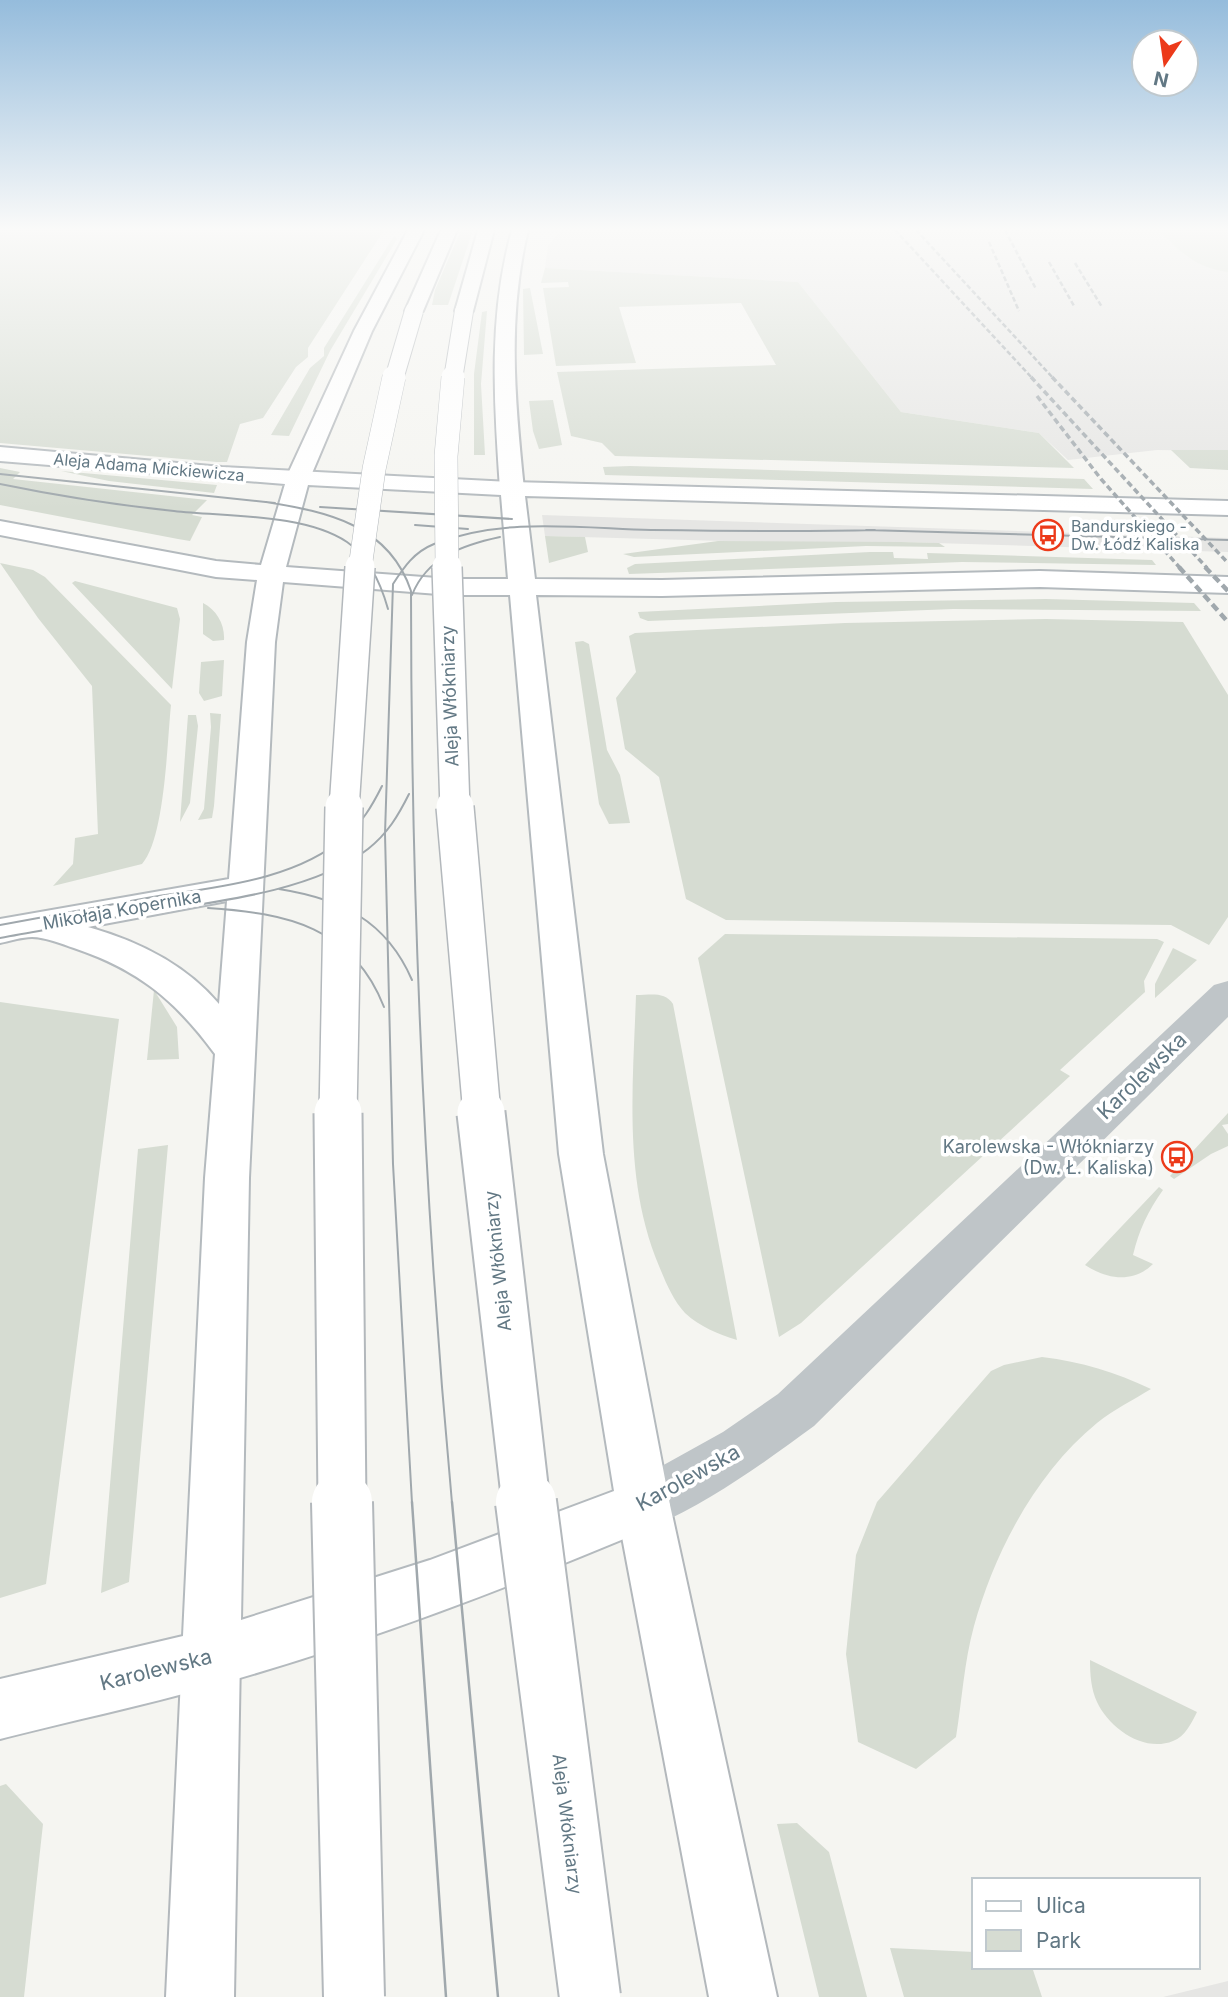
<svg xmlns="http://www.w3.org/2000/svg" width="1228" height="1997" font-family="Inter,sans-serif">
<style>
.built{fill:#e6e6e4}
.green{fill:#d6dcd2}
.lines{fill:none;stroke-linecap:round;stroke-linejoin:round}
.secondary-casing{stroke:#b4babe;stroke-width:4}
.primary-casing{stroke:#b3b8bc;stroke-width:4}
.street{fill:#bfc5c8;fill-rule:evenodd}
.secondary{fill:#fff;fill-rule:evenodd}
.primary{fill:#fff;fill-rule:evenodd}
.tram-far1{stroke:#a0a8ad;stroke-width:2}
.tram{stroke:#a0a8ad;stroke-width:2.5}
.rail-far2{stroke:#a0a8ad;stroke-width:2.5;stroke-dasharray:5 2.5;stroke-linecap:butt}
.rail-far1{stroke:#a0a8ad;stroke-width:3.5;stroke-dasharray:6 3.5;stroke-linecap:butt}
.rail{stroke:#a0a8ad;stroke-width:4.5;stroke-dasharray:8 4.5;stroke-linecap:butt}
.primary-bridge-far5-casing{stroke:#b3b8bc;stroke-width:20;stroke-linecap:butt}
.primary-bridge-far4-casing{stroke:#b3b8bc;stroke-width:24;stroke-linecap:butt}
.primary-bridge-far3-casing{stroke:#b3b8bc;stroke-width:32;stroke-linecap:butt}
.primary-bridge-far2-casing{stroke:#b3b8bc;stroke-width:40;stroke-linecap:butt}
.primary-bridge-far1-casing{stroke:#b3b8bc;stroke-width:51;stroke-linecap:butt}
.primary-bridge-casing{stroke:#b3b8bc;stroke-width:64;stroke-linecap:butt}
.primary-bridge-far5{stroke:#fff;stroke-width:18}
.primary-bridge-far4{stroke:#fff;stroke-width:23}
.primary-bridge-far3{stroke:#fff;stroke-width:29}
.primary-bridge-far2{stroke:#fff;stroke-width:37}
.primary-bridge-far1{stroke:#fff;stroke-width:47}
.primary-bridge{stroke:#fff;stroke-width:60}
.labels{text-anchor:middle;stroke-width:7;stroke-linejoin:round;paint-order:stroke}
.far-street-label{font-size:16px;fill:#627884;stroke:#fff}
.far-poi-label{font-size:16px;fill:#627884;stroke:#fff;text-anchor:start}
.street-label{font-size:18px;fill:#627884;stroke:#fff}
.poi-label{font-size:18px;fill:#627884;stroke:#fff;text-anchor:end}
.near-street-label{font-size:21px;fill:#627884;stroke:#fff}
</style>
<rect width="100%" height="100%" fill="#f5f5f1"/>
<path class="built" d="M561 230H1228V451L1157 450 1068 460 1039 433 901 412 798 282 545 268 548 246Z
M542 515 1228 538V552L901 542H760L545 536Z
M1228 1981V1997H1163Z"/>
<path class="green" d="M0 230H384L308 348V357L296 367 263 418 240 424 227 462H217L0 443Z
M461 230H473L448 305H432L435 290Z
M1159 230H1228V272C1196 268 1180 252 1159 230Z
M394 236 397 239 330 351 289 436 271 435 310 368 324 356V348Z
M545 268 798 282 901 412 1039 433 1074 468 615 456 602 443 571 436 557 372 776 365 741 303 619 307 636 363 556 366 543 288 569 287 568 282 541 283Z
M530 288 543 354 524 355 523 289Z
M487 311 481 384 485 455H474V374L482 312Z
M553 400 562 445 539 449 533 431 529 401Z
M1171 450H1228V470L1190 468Z
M630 466 1084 479 1093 489 605 475 603 467Z
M0 468 20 472 13 479 207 500 192 515 202 517 190 541 178 539 0 505Z
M61 471 217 485 214 493 109 481Z
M545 536 585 537 588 552 549 563Z
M718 541 901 542 939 543 945 547 866 546 634 557 623 554Z
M870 552H893L894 558 928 559 927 553 1152 560 1156 565 962 562 629 574 627 568 635 564Z
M0 563 33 570 45 577 171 705C167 743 165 838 142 864L53 886 73 864 75 838 98 834 92 686 38 618Z
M75 581 177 608 180 619 172 689 72 583Z
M1046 599 1194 603 1201 611 953 609 648 621 640 618 638 612 836 602Z
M203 603C217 610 225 625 224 640L213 641 203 634Z
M1046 619 1183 622 1228 695V917L1209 945 1171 925 726 920 686 899 659 777 625 749 616 698 636 672 629 636 635 633 845 623Z
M583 641 589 644 607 750 620 775 630 823 609 824 599 804 575 642Z
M224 660 222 696 204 701 199 693 201 662Z
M210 713 221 714 214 806 212 818 198 820 204 809 211 727Z
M188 715H196L198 726 190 803 180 822Z
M725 934 1157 939 1164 942 1144 981 1145 992 1060 1070 1070 1076 801 1323 779 1337 698 958Z
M1173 948 1197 960 1155 998V984Z
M154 990 177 1027 179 1059 147 1060Z
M636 995C650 995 665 991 673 1004L737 1340C718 1334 700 1327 685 1313 673 1300 666 1283 659 1266 623 1180 633 1087 636 995Z
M0 1002 119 1019 46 1584 0 1598Z
M1228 1113V1124L1222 1125 1228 1134V1146L1211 1154 1174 1179 1170 1176Z
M168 1145 129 1582 101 1593 138 1149Z
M1159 1187 1163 1190C1148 1211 1139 1230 1133 1255L1153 1264C1133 1284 1106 1279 1085 1265Z
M1042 1357C1082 1362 1115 1372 1151 1389 1133 1400 1113 1410 1097 1423 1036 1473 995 1551 974 1626 964 1662 962 1701 956 1737L916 1769 858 1742 846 1654 856 1555 877 1502 991 1371 1004 1365Z
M1090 1660 1197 1712C1192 1722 1185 1737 1173 1741 1144 1753 1109 1728 1097 1702 1091 1689 1090 1674 1090 1660Z
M6 1784 43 1824 24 1997H0V1786Z
M797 1823 829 1852 867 1997H819L777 1824Z
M890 1948 974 1952V1967H1032L1042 1997H904Z"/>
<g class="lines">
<g class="secondary-casing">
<path id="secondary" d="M0 447 222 467 512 482 1228 501V515L525 496 535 579 662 580 1040 571 1228 577V593L1040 587 662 596 536 595 603 1154 670 1505 662 1523C515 1585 366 1643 212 1686 142 1706 70 1721 0 1739V1679L183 1636 205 1178 215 1054C175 1000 139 970 74 948 62 944 45 937 32 937 22 937 10 941 0 943V919L229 879 247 642 257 580 216 577 0 535V521L216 561 261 565 285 484 0 461ZM308 485 501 495 508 579H451L286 567ZM283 582 451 595H510L559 1154 614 1491 430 1560 241 1620 249 1178 275 642ZM227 901 219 1004C185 964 138 941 88 927Z"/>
</g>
<g class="primary-casing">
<path id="primary" d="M408 230H424L372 331 310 478 306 483H290L286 478 354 331Z
M441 230H457L423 311 414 317 407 315 405 311Z
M478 230H494L473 311 464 317 455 311Z
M512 230H528C507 317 515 401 524 489L520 494H504L500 489C494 401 488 316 512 230Z
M643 1479 662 1487 670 1505 777 1997H709L616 1505 624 1487Z
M211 1628 231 1637 240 1657 234 1997H166L182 1657 191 1637Z"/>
</g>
<path class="street" d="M1228 981V1017L814 1426C761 1465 704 1506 643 1531L624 1523 616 1505 624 1487 723 1432 778 1394 1214 985Z"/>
<use href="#secondary" class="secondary"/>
<use href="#primary" class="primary"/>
<path class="tram-far1" d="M0 474 275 503
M0 484C58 496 116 505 174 511 225 517 304 513 347 542 369 557 381 584 388 609
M266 502C328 512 389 525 411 591 411 896 424 1200 452 1503
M320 507 512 519
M415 525 468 529
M866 530 1228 540
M412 595C427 557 463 545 500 537
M279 889C341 899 386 920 412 980
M208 908C286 913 353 927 384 1007
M0 925C49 916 98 907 147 898 212 887 293 882 345 837 362 823 372 806 382 786
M0 938C46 930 91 921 137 914 206 903 312 893 368 849 388 833 398 816 409 794
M412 1503 393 1164 385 834 393 584C404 567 414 552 434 544 502 517 579 528 651 530 726 531 800 532 875 530"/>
<path class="tram" d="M412 1502 446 1997
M452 1502 498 1997"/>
<path class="rail-far2" d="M895 230 1033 379
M916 230 1054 379
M1005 230 1036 289
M989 242 1019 311
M1049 262 1074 306
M1075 263 1102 307"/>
<path class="rail-far1" d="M1031 377 1207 568
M1052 377 1228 563
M1037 396 1101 479 1180 568"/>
<path class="rail" d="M1179 567 1228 622
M1205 567 1228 591"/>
<g class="primary-bridge-far5-casing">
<path id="primary-bridge-far5" d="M394 379 414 311
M453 379 464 311"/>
</g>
<g class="primary-bridge-far4-casing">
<path id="primary-bridge-far4" d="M360 568 374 469 394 377
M447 568 446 456 453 377"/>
</g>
<g class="primary-bridge-far3-casing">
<path id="primary-bridge-far3" d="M447 567 455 809
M344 809 360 567"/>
</g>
<g class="primary-bridge-far2-casing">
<path id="primary-bridge-far2" d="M455 807 482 1114
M338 1114 344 807"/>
</g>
<g class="primary-bridge-far1-casing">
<path id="primary-bridge-far1" d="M338 1113 342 1503
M481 1113 526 1503"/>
</g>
<g class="primary-bridge-casing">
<path id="primary-bridge" d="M342 1502 354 1997
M526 1502 590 1997"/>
</g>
<use href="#primary-bridge-far5" class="primary-bridge-far5"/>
<use href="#primary-bridge-far4" class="primary-bridge-far4"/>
<use href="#primary-bridge-far3" class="primary-bridge-far3"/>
<use href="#primary-bridge-far2" class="primary-bridge-far2"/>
<use href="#primary-bridge-far1" class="primary-bridge-far1"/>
<use href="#primary-bridge" class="primary-bridge"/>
</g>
<linearGradient id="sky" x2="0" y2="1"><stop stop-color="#95bcdc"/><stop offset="0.45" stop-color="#fafaf9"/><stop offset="1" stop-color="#fafaf9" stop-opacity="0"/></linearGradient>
<rect width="1228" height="509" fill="url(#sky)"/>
<defs>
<g id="bus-ring" transform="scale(1.575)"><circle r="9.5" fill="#fff" stroke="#ec3a1a" stroke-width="1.5"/><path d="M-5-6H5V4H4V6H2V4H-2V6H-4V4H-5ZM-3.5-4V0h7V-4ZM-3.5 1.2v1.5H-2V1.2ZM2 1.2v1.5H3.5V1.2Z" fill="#ec3a1a"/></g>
</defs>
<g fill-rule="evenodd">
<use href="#bus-ring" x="1048" y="535"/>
<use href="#bus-ring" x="1177" y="1157"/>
</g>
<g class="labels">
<g class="far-street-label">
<text transform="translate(149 467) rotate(5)" y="6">Aleja Adama Mickiewicza</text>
</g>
<g class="far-poi-label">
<text x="1071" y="532">Bandurskiego -<tspan x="1071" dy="18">Dw. Łódź Kaliska</tspan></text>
</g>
<g class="street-label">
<text transform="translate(450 696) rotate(-92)" y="6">Aleja Włókniarzy</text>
<text transform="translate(122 910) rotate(-10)" y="6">Mikołaja Kopernika</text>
<text transform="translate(498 1261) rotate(-96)" y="6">Aleja Włókniarzy</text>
<text transform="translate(567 1824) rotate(83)" y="6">Aleja Włókniarzy</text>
</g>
<g class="poi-label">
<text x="1154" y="1153">Karolewska - Włókniarzy<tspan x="1154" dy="21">(Dw. Ł. Kaliska)</tspan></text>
</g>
<g class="near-street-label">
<text transform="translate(1142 1076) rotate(-44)" y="7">Karolewska</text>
<text transform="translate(688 1478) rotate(-29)" y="7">Karolewska</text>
<text transform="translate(156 1670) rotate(-14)" y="7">Karolewska</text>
</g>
</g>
<rect x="972" y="1878" width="228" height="91" fill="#ffffff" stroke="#c0c9ce" stroke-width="2"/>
<rect x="986" y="1901" width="35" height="10" fill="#ffffff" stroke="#c0c9ce" stroke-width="2"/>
<text x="1036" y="1913" font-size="21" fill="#627884">Ulica</text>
<rect x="986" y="1930" width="35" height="21" fill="#d6dcd2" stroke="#c0c9ce" stroke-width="2"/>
<text x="1036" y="1948" font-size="21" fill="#627884">Park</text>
<g transform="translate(1165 63) rotate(193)"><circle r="33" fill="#ffffff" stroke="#c0c9ce" stroke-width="2"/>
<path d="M0-5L12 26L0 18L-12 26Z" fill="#ec3a1a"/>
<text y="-10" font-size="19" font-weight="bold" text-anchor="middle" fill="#627884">N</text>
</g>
</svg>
